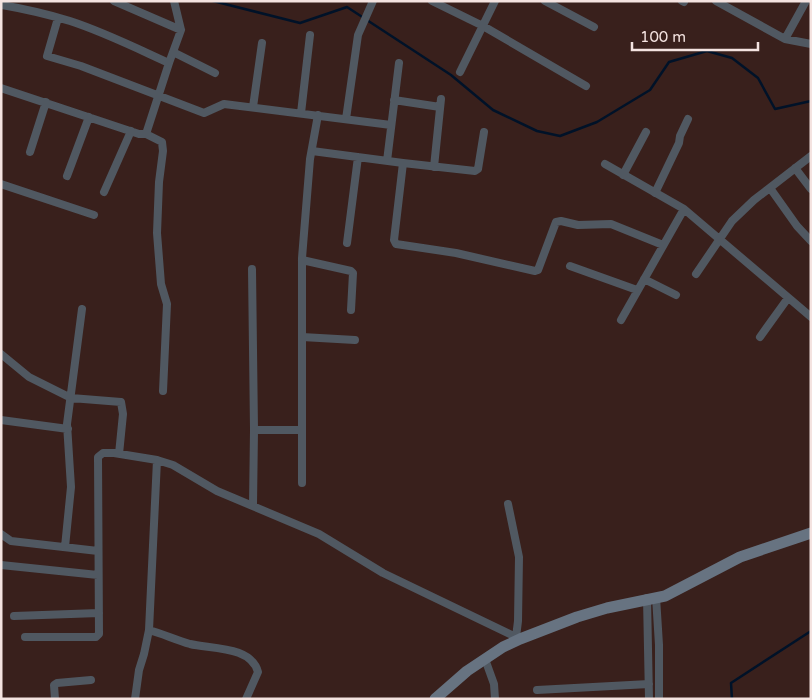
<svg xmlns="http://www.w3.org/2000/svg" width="812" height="700" font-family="'Varela Round',sans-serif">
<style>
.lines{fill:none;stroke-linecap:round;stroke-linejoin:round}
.stream{stroke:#001228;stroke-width:2.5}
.minor{stroke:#505861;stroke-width:8}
.secondary{stroke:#677381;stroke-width:11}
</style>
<rect width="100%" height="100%" fill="#39201c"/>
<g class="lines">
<path class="stream" d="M213 1 300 23 347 7 451 75 493 110 537 131 560 136 597 122 650 90 669 62 707 51 732 58 758 78 775 109 811 101
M732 699 731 683 811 631"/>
<path class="minor" d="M114 1 181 30
M432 1 483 26 586 86
M545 1 594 27
M682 1 684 2
M716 1 785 39 811 44
M58 18 47 56 81 66 204 113 224 104 391 125
M785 39 806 1
M173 52 215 73
M169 63 181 30 174 1
M460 72 495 1
M1 88 139 134H146L169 63C136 48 104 32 70 21 47 14 25 9 2 5
M394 100 440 107
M253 107 262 43
M301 113 310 35
M346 119 358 35 373 1
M146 134 162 142 163 151 159 182 157 233 161 284 167 304 163 391
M312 151 403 163 475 171 478 169 484 132
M30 152 46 102
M387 161 399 63
M403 163 394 240 396 244 456 253 535 271 538 270 556 222 561 221 578 225 611 224 663 245
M605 164 684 209 811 317
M434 167 441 99
M795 168 811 189
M623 175 646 132
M67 176 89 117
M1 184 94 215
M770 188 797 226 811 241
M104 192 131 131
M655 193 679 143 680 136 688 119
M347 243 358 157
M302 260 351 271 353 273 351 310
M570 266 637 290
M252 269 254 430 253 505
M696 274 732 221 754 200 811 156
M644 279 676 295
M621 320 684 209
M302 337 355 340
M760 337 788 298
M1 354 29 377 71 398 121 402 123 414 119 454
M1 420 68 429
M254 430H302
M302 483V258L310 159 318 115
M508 504 519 557 518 621 516 637
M1 534 11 541 98 551
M65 547 71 487 67 424 82 309
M1 565 98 575
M656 597 659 645V699
M647 598 649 699
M14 616 99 613
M149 630C163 634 176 640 190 644 211 649 251 646 258 672L246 699
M25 637H96L99 634 98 457 103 453H114L157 460 173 465 217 491 319 534 383 573 520 639
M485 659 494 684 495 699
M537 690 649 684
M55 699 54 685 57 683 91 680
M135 699 139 670 144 654 149 630 157 460"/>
<path class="secondary" d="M435 699 467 671 503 647 520 639 577 617 607 608 665 596 740 557 811 533"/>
</g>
<rect width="812" height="700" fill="none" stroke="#f4e3e0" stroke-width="5"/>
<path d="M632 42v8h126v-8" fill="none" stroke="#f4e3e0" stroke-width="2.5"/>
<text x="640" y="42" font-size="15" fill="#f4e3e0" stroke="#39201c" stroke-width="4" paint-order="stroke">100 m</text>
</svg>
